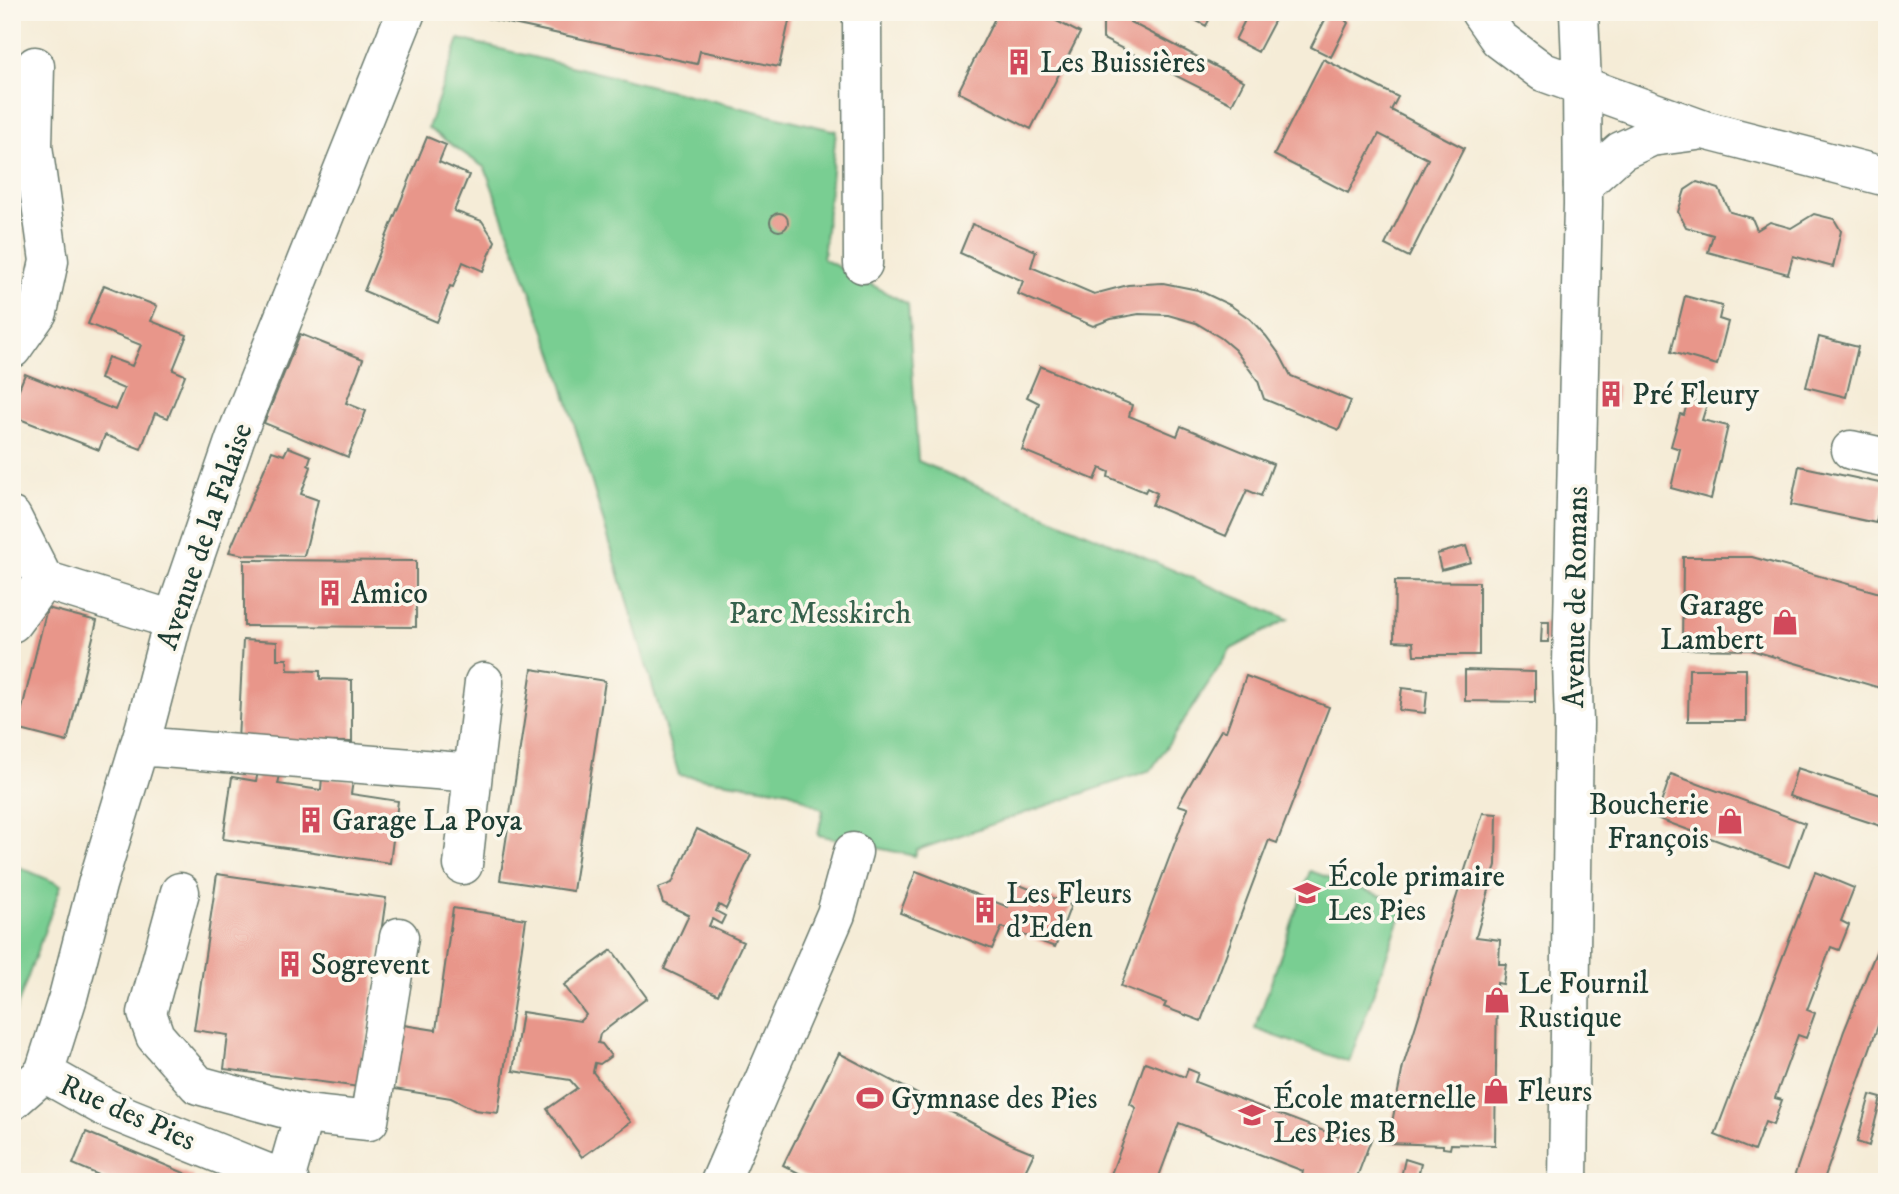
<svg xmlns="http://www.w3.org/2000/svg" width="1899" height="1194" font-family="'IM FELL DW Pica',serif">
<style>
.green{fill:#79ce92;stroke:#4c8663;stroke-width:2}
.building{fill:#e8968a}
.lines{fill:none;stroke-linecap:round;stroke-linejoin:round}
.minor-casing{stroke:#6a7a6d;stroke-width:41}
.major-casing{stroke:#6a7a6d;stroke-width:41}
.minor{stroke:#fff;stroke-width:38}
.major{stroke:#fff;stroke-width:38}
.labels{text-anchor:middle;stroke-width:7;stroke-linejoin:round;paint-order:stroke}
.poi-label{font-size:30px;fill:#1f3d34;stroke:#fbf7ec;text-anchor:start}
.street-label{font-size:30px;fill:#1f3d34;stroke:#fbf7ec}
.park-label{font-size:30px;fill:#36614c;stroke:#fbf7ec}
</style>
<rect width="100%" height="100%" fill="#fbf7ec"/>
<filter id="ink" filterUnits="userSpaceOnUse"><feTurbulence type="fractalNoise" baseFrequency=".0143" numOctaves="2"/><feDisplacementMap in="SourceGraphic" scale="14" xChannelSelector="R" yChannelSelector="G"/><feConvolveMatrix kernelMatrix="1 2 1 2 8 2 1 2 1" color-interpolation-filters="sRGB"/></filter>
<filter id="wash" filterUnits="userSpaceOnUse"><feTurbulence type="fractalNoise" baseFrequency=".00686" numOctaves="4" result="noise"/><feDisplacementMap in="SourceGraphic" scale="28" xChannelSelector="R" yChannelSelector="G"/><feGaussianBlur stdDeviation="1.57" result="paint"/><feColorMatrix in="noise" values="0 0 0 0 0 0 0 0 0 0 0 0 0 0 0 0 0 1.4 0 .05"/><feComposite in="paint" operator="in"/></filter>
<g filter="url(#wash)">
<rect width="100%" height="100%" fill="#f5ecd7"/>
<path class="green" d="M459 39 836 131 823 259 908 304 918 461 1288 619 1231 649 1151 770 917 850 915 856 818 835 823 810 789 791 679 775 554 356 485 168 428 128Z
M12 864 61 885 12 1021Z
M1310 871 1405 904 1349 1062 1255 1029Z"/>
<g id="blocks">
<path class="building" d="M458 12H791L779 67 700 51 697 64Z
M998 12H1039L1080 33 1031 129 958 92Z
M1103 12H1129L1130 22 1244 81 1232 104 1103 39Z
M1180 12H1213L1206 26Z
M1249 12H1279L1258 52 1235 40Z
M1329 12H1338L1348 23 1331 57 1311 47Z
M1323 59 1398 97 1391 110 1464 148 1409 257 1385 245 1428 159 1379 134 1348 193 1274 155Z
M427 137 446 145 439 162 469 175 454 211 482 221 495 241 483 271 463 262 453 287 450 286 447 293 448 294 437 322 364 291Z
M1697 182 1719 189 1730 212 1752 218 1757 230 1770 222 1791 228 1814 214 1834 219 1841 231 1833 267 1793 256 1788 274 1708 252 1713 235 1686 227 1678 212 1685 190Z
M770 222a9 9 0 1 1 18 0a9 9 0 1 1-18 0Z
M972 224 1036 251 1031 267 1094 294 1128 285 1163 283 1198 290 1230 305 1250 319 1266 336 1280 355 1291 376 1351 401 1339 430 1264 399 1258 381 1235 350 1221 338 1196 323 1168 315 1139 314 1111 319 1093 326 1018 294 1023 281 960 253Z
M104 285 157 306 151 321 187 335 173 370 185 375 168 418 155 413 141 449 105 435 99 450 12 416V406L25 374 115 410 124 389 100 379 108 357 132 366 141 345 88 324Z
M1685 296 1722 306 1719 319 1728 322 1717 365 1671 352Z
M300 334 363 359 346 403 366 411 348 457 264 423Z
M1819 337 1858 347 1846 397 1806 387Z
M1040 366 1132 405 1129 416 1177 436 1181 426 1273 464 1261 496 1247 490 1226 536 1152 505 1157 493 1147 488 1145 492 1108 477 1109 472 1100 468 1095 480 1022 450 1039 403 1027 397Z
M1606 385H1617L1616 404H1605Z
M1688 399 1707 404 1702 420 1728 426 1711 499 1671 488 1680 449 1671 446 1680 414 1684 415Z
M288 447 311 456 308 465 311 467 301 494 318 500 304 556 245 555 229 552 272 451 284 455Z
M1799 466 1884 484 1876 523 1791 505Z
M1466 546 1471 562 1441 570 1437 554Z
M1683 557H1752L1887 595V690L1751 650 1682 649Z
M244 560 416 561V627L244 626Z
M1395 581 1479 582V655H1414L1413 642 1394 641Z
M47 608 97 621 67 742 17 729Z
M1542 622H1549V642H1541Z
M243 640 277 642V659H287L288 670 320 671V679L352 680V742L238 741Z
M532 669 605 681 573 891 500 880Z
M1689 669H1746V721H1688Z
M1465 670 1535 672V702L1465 701Z
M1246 676 1329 707 1277 843 1269 840 1201 1021 1164 1007 1166 1003 1121 986 1188 808 1178 805 1221 730 1226 731Z
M1402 688 1427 691 1425 713 1399 710Z
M1797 768 1887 797V828L1789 796Z
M258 772 280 775 278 784 321 790 322 777 353 781 351 794 398 801 390 863 223 839 232 777 256 781Z
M1671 774 1805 823 1789 867 1656 818Z
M1483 813 1497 814 1496 865 1476 937 1500 940 1499 964H1506L1503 984 1497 983 1495 1145 1451 1144 1450 1149 1443 1148V1145L1388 1143 1403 1066Z
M697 829 751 855 726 909 719 905 716 911 725 916 721 924 712 919 709 926 743 942 718 995 664 969 689 915 663 903 658 888 672 883Z
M916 871 1008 907 1017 884 1071 905 1055 947 1002 927 992 949 900 913Z
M1815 872 1854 888 1841 921 1849 925 1839 950 1831 947 1807 1010 1815 1013 1806 1038 1798 1035 1775 1098 1782 1100 1773 1125 1765 1122 1754 1151 1715 1135Z
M217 874 386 898 359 1087 224 1069 228 1035 194 1030Z
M453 908 526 919 498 1113 475 1110 451 1098 394 1089 403 1025 436 1030Z
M1887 925V1000L1823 1182H1799L1793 1180 1844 1031Z
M612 950 647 998 600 1034 598 1043 602 1044 611 1056 600 1064 595 1063 593 1072 631 1122 582 1157 547 1109 577 1088 570 1080 513 1071 522 1012 580 1021 586 1015 564 985Z
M839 1053 1012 1144 1034 1153 1020 1182H816L783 1165Z
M1145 1062 1185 1077 1188 1069 1198 1073 1195 1082 1350 1141 1354 1130 1372 1137 1355 1182H1301L1303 1171 1179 1123 1157 1182H1108L1136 1108 1130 1104Z
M1870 1095 1881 1098 1869 1146 1857 1142Z
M86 1132 194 1177 192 1182H115L73 1164Z
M1405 1159 1421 1164 1417 1180 1401 1177Z"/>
</g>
</g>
<g filter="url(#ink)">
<use href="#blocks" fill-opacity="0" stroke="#6a7a6d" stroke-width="2"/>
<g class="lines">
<g class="minor-casing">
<path id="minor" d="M862 12 863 264
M1480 12 1499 39 1543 72 1704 130 1887 177
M1583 185 1621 151 1651 137 1697 131
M12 349 38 312 49 261 33 146 35 66
M1851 450 1887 458
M12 517 44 580 173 620
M12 623 44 580
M139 746 473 773 484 682
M463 865 473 773
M180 892 147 1013 155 1036 198 1085 304 1114 285 1180
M44 1073 68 997 97 885 145 727 173 620 235 439 406 12
M44 1073 108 1109 290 1182
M12 1101 44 1073
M304 1114 369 1121 399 937
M720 1182 836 914 853 852"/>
</g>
<g class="major-casing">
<path id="major" d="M1568 1182 1574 723 1572 663 1583 204 1582 85 1579 12"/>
</g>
<use href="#minor" class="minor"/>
<use href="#major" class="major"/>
</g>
</g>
<defs>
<g id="building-bare" transform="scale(2.1)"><path d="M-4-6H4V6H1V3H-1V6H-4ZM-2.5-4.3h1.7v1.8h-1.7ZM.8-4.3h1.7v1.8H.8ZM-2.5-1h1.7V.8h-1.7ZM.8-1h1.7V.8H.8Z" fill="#d1495b" stroke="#fbf7ec" stroke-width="2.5" paint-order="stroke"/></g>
<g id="shop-bare" transform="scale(2.1)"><path d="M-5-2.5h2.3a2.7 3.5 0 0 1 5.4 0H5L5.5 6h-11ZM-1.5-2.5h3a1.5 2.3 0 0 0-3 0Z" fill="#d1495b" stroke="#fbf7ec" stroke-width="2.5" paint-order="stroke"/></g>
<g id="school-bare" transform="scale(2.1)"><path d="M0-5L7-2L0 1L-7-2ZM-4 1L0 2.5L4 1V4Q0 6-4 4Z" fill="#d1495b" stroke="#fbf7ec" stroke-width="2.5" paint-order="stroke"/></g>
<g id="stadium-bare" transform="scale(2.1)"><path d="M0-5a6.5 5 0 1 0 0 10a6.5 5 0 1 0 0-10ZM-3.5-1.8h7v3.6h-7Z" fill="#d1495b" stroke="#fbf7ec" stroke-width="2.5" paint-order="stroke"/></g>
</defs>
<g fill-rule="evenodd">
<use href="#building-bare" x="1019" y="62"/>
<use href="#building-bare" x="1611" y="394"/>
<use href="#building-bare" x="330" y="593"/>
<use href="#shop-bare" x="1785" y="622"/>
<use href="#building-bare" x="311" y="820"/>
<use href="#shop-bare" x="1730" y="821"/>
<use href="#school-bare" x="1307" y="893"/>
<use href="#building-bare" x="985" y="910"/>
<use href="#building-bare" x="290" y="964"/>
<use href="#shop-bare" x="1497" y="1000"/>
<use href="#shop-bare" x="1496" y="1091"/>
<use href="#stadium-bare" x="870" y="1098"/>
<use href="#school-bare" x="1252" y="1115"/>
</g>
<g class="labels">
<g class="poi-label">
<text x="1040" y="72">Les Buissières</text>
<text x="1632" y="404">Pré Fleury</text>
<text x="351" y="603">Amico</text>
<text x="1764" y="615" text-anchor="end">Garage<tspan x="1764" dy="34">Lambert</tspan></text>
<text x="1709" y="814" text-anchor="end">Boucherie<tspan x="1709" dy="34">François</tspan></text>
<text x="332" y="830">Garage La Poya</text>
<text x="1328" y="886">École primaire<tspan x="1328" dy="34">Les Pies</tspan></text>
<text x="1006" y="903">Les Fleurs<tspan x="1006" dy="34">d'Eden</tspan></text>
<text x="311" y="974">Sogrevent</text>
<text x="1518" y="993">Le Fournil<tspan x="1518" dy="34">Rustique</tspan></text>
<text x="1517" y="1101">Fleurs</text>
<text x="891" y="1108">Gymnase des Pies</text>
<text x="1273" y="1108">École maternelle<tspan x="1273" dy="34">Les Pies B</tspan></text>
</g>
<g class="street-label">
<text transform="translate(204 536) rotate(-71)" y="10">Avenue de la Falaise</text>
<text transform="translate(1575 597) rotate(-89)" y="10">Avenue de Romans</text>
<text transform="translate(128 1112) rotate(24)" y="10">Rue des Pies</text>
</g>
<g class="park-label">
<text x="820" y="623">Parc Messkirch</text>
</g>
</g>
<rect width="1899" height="1194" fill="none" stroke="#fbf7ec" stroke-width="42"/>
</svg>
